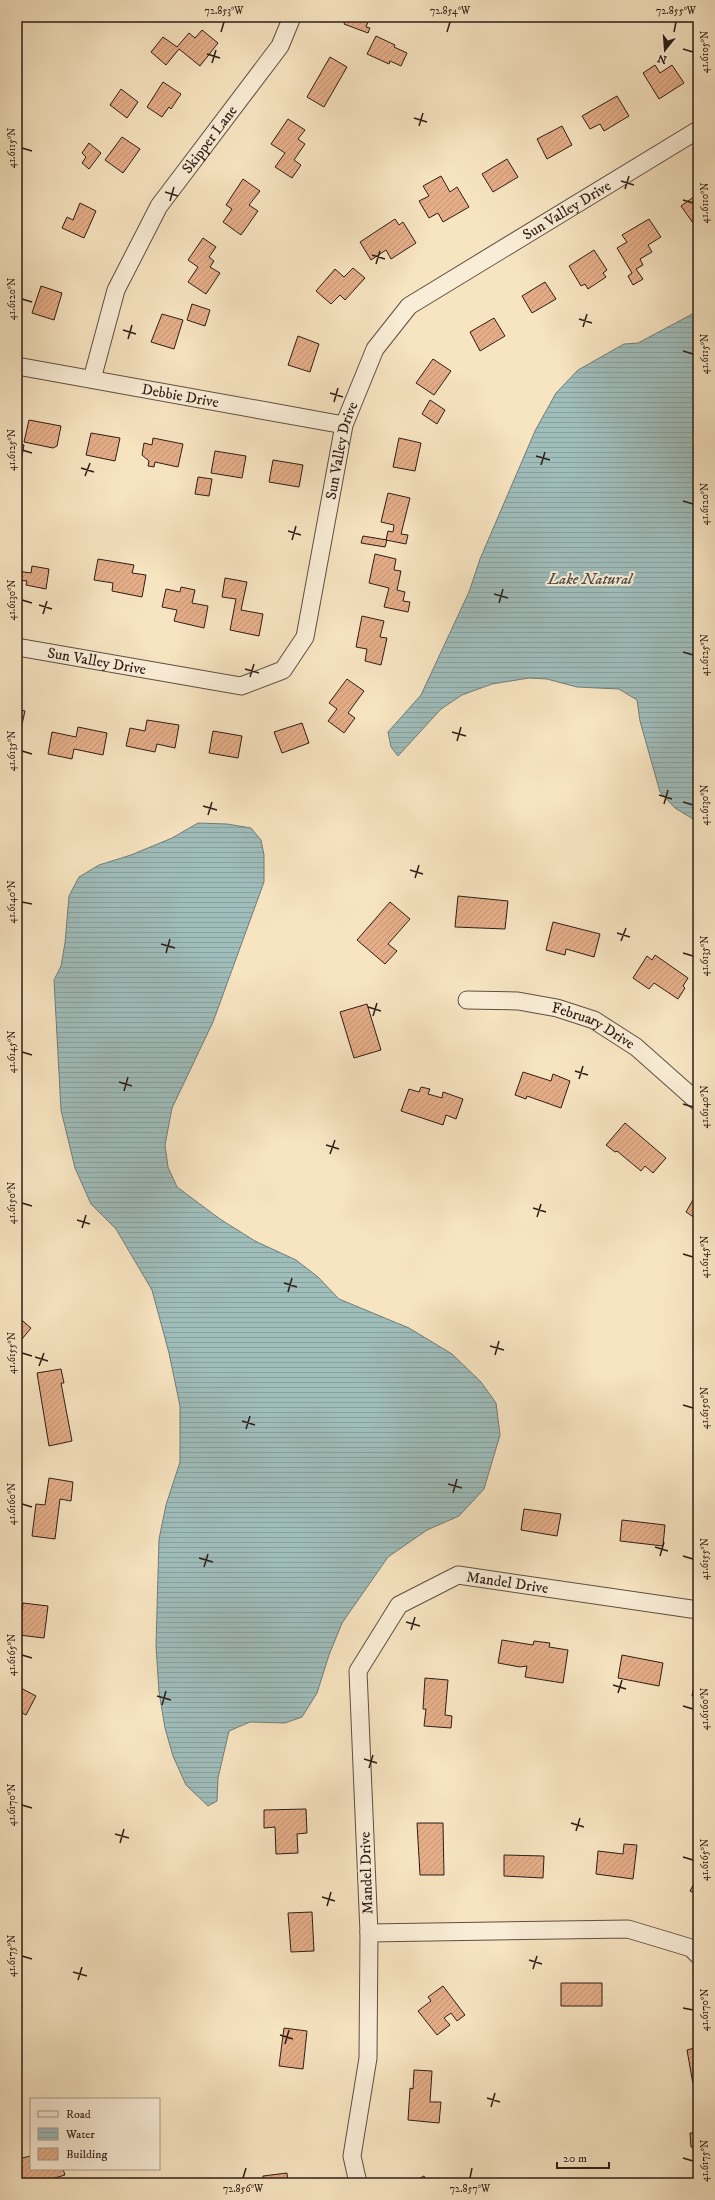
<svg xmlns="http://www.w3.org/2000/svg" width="715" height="2200" font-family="'IM FELL DW Pica',serif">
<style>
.water{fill:url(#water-rules);stroke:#727d79}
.building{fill:url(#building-hatch);stroke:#2e1d16}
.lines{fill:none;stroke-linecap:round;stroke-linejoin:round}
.minor-casing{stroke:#604f41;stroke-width:19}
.minor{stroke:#faedd7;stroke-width:17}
.ticks{fill:none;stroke:#2e1d16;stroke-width:1.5}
.labels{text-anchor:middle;stroke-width:4;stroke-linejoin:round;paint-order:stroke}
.street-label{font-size:15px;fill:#2e1d16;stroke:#faedd7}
.water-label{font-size:16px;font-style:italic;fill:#504d48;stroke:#faedd7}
.neatline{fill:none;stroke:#2e1d16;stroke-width:1.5}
.ticks-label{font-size:10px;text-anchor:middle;fill:#2e1d16}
</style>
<defs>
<pattern id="water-rules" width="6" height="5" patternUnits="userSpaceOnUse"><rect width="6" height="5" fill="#9fbdbb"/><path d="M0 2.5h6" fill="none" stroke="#89a2a0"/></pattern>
<pattern id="building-hatch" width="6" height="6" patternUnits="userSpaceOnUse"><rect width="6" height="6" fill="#e5ae89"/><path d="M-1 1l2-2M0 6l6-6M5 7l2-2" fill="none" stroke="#c59576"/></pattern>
</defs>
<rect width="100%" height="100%" fill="#f7e4c1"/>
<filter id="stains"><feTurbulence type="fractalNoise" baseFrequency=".005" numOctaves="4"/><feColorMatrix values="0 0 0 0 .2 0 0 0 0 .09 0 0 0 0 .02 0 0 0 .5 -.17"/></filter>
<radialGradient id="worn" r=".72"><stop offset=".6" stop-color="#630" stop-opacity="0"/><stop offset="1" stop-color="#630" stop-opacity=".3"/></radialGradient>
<path class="water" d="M698 311V822L675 808 660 792 640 721 637 700 619 689 577 687 547 679 529 678 492 684 462 695 441 709 398 756 391 747 388 732 421 695 469 592 480 559 535 431 556 393 578 370 624 344 638 343Z
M198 823 227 824 251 828 261 840 264 855V882L213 1022 172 1108 165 1145 168 1167 177 1187 220 1219 255 1241 296 1260 318 1277 339 1299 409 1328 452 1354 481 1382 496 1403 500 1435 484 1489 459 1516 427 1530 388 1557 342 1623 329 1655 317 1693 302 1717 285 1723 250 1722 229 1731 218 1778 217 1801 208 1806 186 1785 173 1756 165 1728 159 1692 156 1646 159 1539 166 1505 180 1462V1406L169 1353 152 1290 116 1229 91 1204 75 1168 61 1110 54 980 61 966 65 943 69 896 79 877 99 865 131 855 172 838Z"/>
<path class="building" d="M347 17H370L366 27 370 28 368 33 344 24Z
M202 30 218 43 200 66 179 49 166 65 151 52 163 37 177 47 189 33 195 38Z
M376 36 395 45 394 47 407 53 401 66 390 61 389 64 367 54Z
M330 57 347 67 324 107 307 97Z
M655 65 660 73 672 65 684 83 659 99 643 73Z
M163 82 181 94 171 109 169 107 162 117 147 107Z
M121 89 138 102 127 118 110 105Z
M617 96 629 116 604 131 600 124 590 129 582 116Z
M288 119 305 130 298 139 305 144 294 160 301 165 292 178 275 167 285 153 271 144Z
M562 126 572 145 547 159 537 139Z
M122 137 140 149 123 173 105 160Z
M89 143 101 153 89 169 82 163 86 157 82 153Z
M507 159 518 177 493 192 482 174Z
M441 176 450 192 457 187 469 207 443 222 438 213 429 218 419 201 429 196 423 186Z
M243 179 260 191 249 205 258 211 241 235 223 222 232 209 226 205Z
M698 194V230L681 206Z
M80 203 96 211 84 238 62 228 67 217 73 220Z
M395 219 399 225 403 222 416 243 391 259 386 250 371 260 360 242Z
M649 219 661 237 648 245 652 252 640 259 643 265 636 269 643 279 633 285 628 276 632 273 617 248 627 242 622 235Z
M203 238 216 247 209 257 214 261 210 267 220 273 206 294 188 282 198 267 188 260Z
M594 250 607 270 603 273 606 277 588 289 585 284 581 286 569 266Z
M353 268 365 278 345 300 340 295 331 304 316 291 335 269 344 277Z
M545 282 556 299 532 313 522 296Z
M41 286 62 293 54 320 32 313Z
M192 304 210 310 205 326 187 320Z
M162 314 183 320 174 349 151 342Z
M494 318 505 336 480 351 470 332Z
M298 336 319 344 310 372 288 365Z
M433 359 451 371 434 395 416 383Z
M430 400 445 410 437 424 422 414Z
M29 420 61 426 57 446 53 448 24 442Z
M91 433 120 438 115 461 86 455Z
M153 438 183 444 178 467 155 462 154 467 148 466 149 461 142 455 144 443 152 445Z
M399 438 421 443 415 471 393 467Z
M17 443 24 445 20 466H17Z
M215 451 246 456 242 478 211 473Z
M273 460 303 465 299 487 269 482Z
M198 477 212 479 209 496 195 494Z
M388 493 410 498 401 534 408 535 406 544 386 540 388 531 393 532 394 525 381 522Z
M363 536 387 540 385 547 361 543Z
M375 554 396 559 394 570 401 571 397 590 405 592 403 601 410 602 408 612 384 607 389 588 369 583Z
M98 559 134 565 132 573 146 575 142 597 112 591 113 583 94 580Z
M32 566 49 569 46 589 26 585 27 581 18 580 17 588V571L31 573Z
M225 578 247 582 241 610 263 614 259 636 230 630 236 599 222 597Z
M181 587 195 590 192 603 208 606 204 628 174 621 177 610 162 607 166 589 180 592Z
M362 616 384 621 380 637 387 638 381 665 365 661 367 649 356 647Z
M347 679 364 691 348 713 355 718 344 733 328 721 337 709 329 703Z
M17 709 25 711 20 733 17 732Z
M147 720 179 725 175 748 157 744 155 752 126 746 130 728 145 731Z
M302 723 309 743 282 753 274 732Z
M78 727 107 733 103 755 74 749 72 759 48 754 52 732 76 737Z
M213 731 242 736 238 758 209 753Z
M458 896 508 901 505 929 455 927Z
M390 902 410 919 388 944 397 951 385 964 357 940Z
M553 922 600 934 594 957 566 949 565 955 546 950Z
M655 955 688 978 683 986 685 988 678 999 654 983 649 989 633 978 647 956 652 960Z
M367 1004 381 1050 354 1058 340 1012Z
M523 1072 551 1081 553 1074 570 1081 561 1108 527 1096 526 1099 515 1095Z
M421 1087 430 1089 428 1094 442 1098 443 1092 463 1099 456 1119 446 1115 443 1125 401 1111 409 1089 419 1092Z
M625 1123 666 1158 653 1173 645 1166 641 1171 617 1151 615 1152 606 1145Z
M698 1191V1220L686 1212Z
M17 1316 31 1328 18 1344 17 1342Z
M61 1369 64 1383H61L72 1441 49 1446 37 1373Z
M49 1478 73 1482 71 1501 60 1499 55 1539 32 1536 36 1504 45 1505Z
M524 1509 561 1514 557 1536 521 1530Z
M622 1520 665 1525 663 1546 620 1541Z
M23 1603 48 1606 44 1638 19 1635Z
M502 1640 533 1645 534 1641 550 1643 549 1647 568 1650 563 1683 525 1677 527 1666 520 1667 498 1663Z
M622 1655 663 1663 659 1686 618 1678Z
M696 1675 698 1676V1697L692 1696Z
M425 1678 448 1680 445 1715 452 1716 451 1728 424 1726 426 1709H423Z
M17 1686 36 1696 26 1715 19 1711 17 1715Z
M306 1809 307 1833 297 1834 298 1853 276 1854 275 1827 264 1828V1810Z
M417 1823H443L444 1875H420Z
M624 1844 637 1845 633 1879 596 1874 598 1851 623 1854Z
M504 1855 544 1856 543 1878 504 1876Z
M698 1876V1895L690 1891Z
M312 1912 314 1951 291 1952 288 1913Z
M561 1983H602V2006H561Z
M443 1986 465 2015 457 2021 451 2013 444 2018 450 2025 437 2035 418 2011 431 2001 428 1997Z
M284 2028 307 2031 303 2069 279 2066Z
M698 2047V2083L693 2084 687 2050Z
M414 2070 432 2071 430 2102H441L439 2123 408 2120 410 2088 413 2089Z
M690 2133H698V2147H691Z
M31 2156V2169H63L65 2175 48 2180V2183H17L21 2182 17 2159Z
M287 2173 288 2183H263V2176Z
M424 2176 427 2183H410Z"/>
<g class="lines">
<g class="minor-casing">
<g id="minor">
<path id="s1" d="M17 366 344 425"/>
<path id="s2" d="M92 379 116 290 159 206 280 46 292 17"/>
<path id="s3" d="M17 647 241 686 283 670 305 637 344 425 375 349 409 306 698 130"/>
<path id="s4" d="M467 1000 518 1001 557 1008 594 1020 636 1047 698 1102"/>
<path d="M369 1933 628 1929 691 1948 698 1955"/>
<path id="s5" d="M358 2183 352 2156 368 2058 369 1933 358 1671 399 1605 458 1575 698 1610"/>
</g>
</g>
<use href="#minor" class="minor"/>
</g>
<path class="ticks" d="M221 32 224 22M447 32 450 22M674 32 676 22M683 49 693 52M207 54 220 58M212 63 216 50M414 118 427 122M419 126 423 113M22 148 32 151M621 181 634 185M625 189 629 176M165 192 178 196M683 200 693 203M170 201 174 187M372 255 385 259M376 264 380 251M22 299 32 302M579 319 592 323M583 327 587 314M123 330 136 334M128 339 132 325M683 351 693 354M330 393 343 397M334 402 338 388M22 450 32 453M536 456 550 460M541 465 545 452M81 468 94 472M85 476 90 463M683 501 693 504M288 531 301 535M292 540 296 526M494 594 508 598M22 600 32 603M499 603 503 589M39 605 52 609M43 614 47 601M683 652 693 655M245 669 259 673M250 677 254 664M452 732 466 736M457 741 461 727M22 751 32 754M659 795 672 799M683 802 693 805M664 804 668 790M203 806 217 810M208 815 212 802M410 870 423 874M415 878 419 865M22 902 32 904M617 933 630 937M621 941 626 928M161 944 175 948M166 953 170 939M683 953 693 956M368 1007 381 1011M373 1016 377 1003M22 1052 32 1055M575 1071 588 1075M579 1079 583 1066M119 1082 132 1086M124 1091 128 1077M683 1104 693 1107M326 1145 339 1149M330 1154 335 1140M22 1203 32 1206M533 1208 546 1212M537 1217 541 1204M77 1220 90 1224M82 1228 86 1215M683 1254 693 1257M284 1283 297 1287M288 1292 292 1278M490 1346 504 1350M22 1353 32 1356M495 1355 499 1341M35 1357 48 1361M39 1366 44 1353M683 1405 693 1408M242 1421 255 1425M246 1429 250 1416M448 1484 462 1488M453 1493 457 1479M22 1504 32 1507M655 1547 668 1551M660 1556 664 1542M683 1556 693 1559M199 1558 213 1562M204 1567 208 1554M406 1622 420 1626M411 1630 415 1617M22 1655 32 1658M613 1685 626 1689M618 1693 622 1680M157 1696 171 1700M162 1705 166 1691M683 1706 693 1709M364 1759 377 1763M369 1768 373 1755M22 1805 32 1808M571 1823 584 1827M576 1831 580 1818M115 1834 129 1838M120 1843 124 1829M683 1857 693 1860M322 1897 335 1901M327 1906 331 1892M22 1956 32 1959M529 1960 542 1964M533 1969 537 1956M73 1972 87 1976M78 1980 82 1967M683 2008 693 2010M280 2035 293 2039M285 2044 289 2030M487 2098 500 2102M491 2107 495 2093M683 2158 693 2161M243 2178 246 2168M470 2178 472 2168"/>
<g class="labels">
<g class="street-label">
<text dy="5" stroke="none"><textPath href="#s2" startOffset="270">Skipper Lane</textPath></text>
<text dy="5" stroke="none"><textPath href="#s3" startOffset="849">Sun Valley Drive</textPath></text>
<text dy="5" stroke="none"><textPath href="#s1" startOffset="166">Debbie Drive</textPath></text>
<text dy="5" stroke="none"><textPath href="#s3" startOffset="502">Sun Valley Drive</textPath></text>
<text dy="5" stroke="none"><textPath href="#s3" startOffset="81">Sun Valley Drive</textPath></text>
<text dy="5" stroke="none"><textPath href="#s4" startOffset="131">February Drive</textPath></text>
<text dy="5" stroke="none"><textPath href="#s5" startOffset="708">Mandel Drive</textPath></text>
<text transform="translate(366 1873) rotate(-92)" y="5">Mandel Drive</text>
</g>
<g class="water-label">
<text x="590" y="584">Lake Natural</text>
</g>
</g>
<rect width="715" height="2200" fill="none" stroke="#f7e4c1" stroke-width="44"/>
<rect x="30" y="2098" width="130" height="72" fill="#faedd7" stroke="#a89a8a"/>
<rect x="38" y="2111" width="20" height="6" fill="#faedd7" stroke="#a89a8a"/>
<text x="66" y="2118" font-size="12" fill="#2e1d16">Road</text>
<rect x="38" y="2128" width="20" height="12" fill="url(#water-rules)" stroke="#a89a8a"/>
<text x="66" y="2138" font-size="12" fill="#2e1d16">Water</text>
<rect x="38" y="2148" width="20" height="12" fill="url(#building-hatch)" stroke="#a89a8a"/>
<text x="66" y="2158" font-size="12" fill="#2e1d16">Building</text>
<g transform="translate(665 50) rotate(197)" stroke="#faedd7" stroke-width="3" paint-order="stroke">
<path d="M0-3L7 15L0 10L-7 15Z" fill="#2e1d16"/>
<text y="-6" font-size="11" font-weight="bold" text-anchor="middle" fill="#2e1d16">N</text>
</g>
<path d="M557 2162v6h52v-6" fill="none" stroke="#2e1d16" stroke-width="2"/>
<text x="563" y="2162" font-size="12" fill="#2e1d16" stroke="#faedd7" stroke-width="3" paint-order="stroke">20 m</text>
<rect x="22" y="22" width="671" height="2156" class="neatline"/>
<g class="ticks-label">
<text x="224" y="14">72.853°W</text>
<text x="450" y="14">72.854°W</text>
<text x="676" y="14">72.855°W</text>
<text transform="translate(704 52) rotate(-90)" y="4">41.6105°N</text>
<text transform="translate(11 148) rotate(-90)" y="4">41.6115°N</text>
<text transform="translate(704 203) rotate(-90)" y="4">41.6110°N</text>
<text transform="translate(11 299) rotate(-90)" y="4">41.6120°N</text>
<text transform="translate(704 354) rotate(-90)" y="4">41.6115°N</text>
<text transform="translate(11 450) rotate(-90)" y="4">41.6125°N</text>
<text transform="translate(704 504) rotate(-90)" y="4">41.6120°N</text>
<text transform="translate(11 600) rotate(-90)" y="4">41.6130°N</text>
<text transform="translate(704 655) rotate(-90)" y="4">41.6125°N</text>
<text transform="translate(11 751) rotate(-90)" y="4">41.6135°N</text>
<text transform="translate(704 805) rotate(-90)" y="4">41.6130°N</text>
<text transform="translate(11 902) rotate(-90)" y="4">41.6140°N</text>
<text transform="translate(704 956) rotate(-90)" y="4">41.6135°N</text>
<text transform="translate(11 1052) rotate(-90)" y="4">41.6145°N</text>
<text transform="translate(704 1107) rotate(-90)" y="4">41.6140°N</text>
<text transform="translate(11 1203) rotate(-90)" y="4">41.6150°N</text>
<text transform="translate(704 1257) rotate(-90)" y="4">41.6145°N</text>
<text transform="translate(11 1353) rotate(-90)" y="4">41.6155°N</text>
<text transform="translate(704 1408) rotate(-90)" y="4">41.6150°N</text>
<text transform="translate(11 1504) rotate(-90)" y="4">41.6160°N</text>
<text transform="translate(704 1559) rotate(-90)" y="4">41.6155°N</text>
<text transform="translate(11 1655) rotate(-90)" y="4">41.6165°N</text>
<text transform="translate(704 1709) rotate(-90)" y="4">41.6160°N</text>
<text transform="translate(11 1805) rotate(-90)" y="4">41.6170°N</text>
<text transform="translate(704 1860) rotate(-90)" y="4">41.6165°N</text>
<text transform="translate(11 1956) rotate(-90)" y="4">41.6175°N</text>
<text transform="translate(704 2010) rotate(-90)" y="4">41.6170°N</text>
<text transform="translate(704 2161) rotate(-90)" y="4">41.6175°N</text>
<text x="243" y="2192">72.856°W</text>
<text x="470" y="2192">72.857°W</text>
</g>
<rect width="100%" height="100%" filter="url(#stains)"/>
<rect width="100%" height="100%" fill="url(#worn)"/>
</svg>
